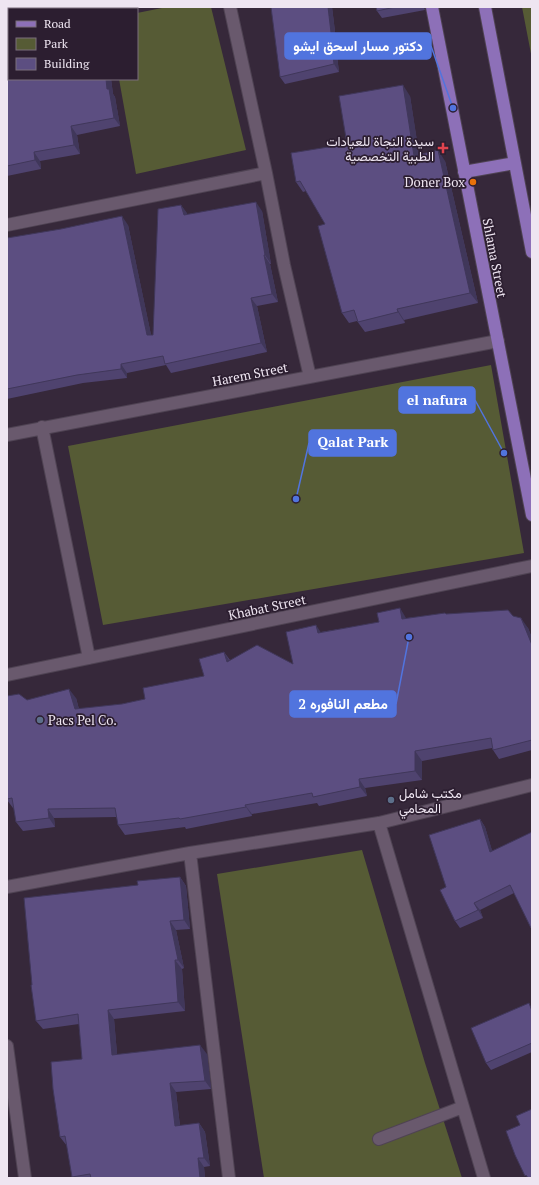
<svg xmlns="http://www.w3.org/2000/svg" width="539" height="1185" font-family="'PT Serif',Vazirmatn,serif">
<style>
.green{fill:#565b35}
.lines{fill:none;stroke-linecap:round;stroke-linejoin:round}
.minor-casing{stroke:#4f4353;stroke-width:14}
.major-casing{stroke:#4f4353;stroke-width:14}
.minor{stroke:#69596d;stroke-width:12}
.major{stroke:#8d70b8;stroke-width:12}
.wall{fill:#4f436f}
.shaded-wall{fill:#40375a}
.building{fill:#5c4e81;stroke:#40375a}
.health-dot{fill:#e0444e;stroke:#2c1e30;stroke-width:1.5}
.food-dot{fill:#e8710a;stroke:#2c1e30;stroke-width:1.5}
.service-dot{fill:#5c6f8a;stroke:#2c1e30;stroke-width:1.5}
.labels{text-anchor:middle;stroke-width:3.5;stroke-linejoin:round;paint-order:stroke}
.poi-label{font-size:13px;fill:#eee5f1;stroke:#2c1e30;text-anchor:end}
.street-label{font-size:13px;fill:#eee5f1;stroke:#2c1e30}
.leader{fill:none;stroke:#5174de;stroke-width:1.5}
.callout-dot{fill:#5174de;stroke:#2c1e30;stroke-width:1.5}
.callout{fill:#5174de;stroke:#5174de;stroke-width:1.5}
.callout-label{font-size:14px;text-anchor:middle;font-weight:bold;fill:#fff}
</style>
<rect width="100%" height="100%" fill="#36283a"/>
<path class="green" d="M167 7H211L246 150 136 174 119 79H137V13Z
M522 7H532V59Z
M491 365 524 553 103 625 68 446Z
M362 850 425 1063 462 1178H264L217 874Z"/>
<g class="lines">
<g class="minor-casing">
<path id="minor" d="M230 7 266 173 284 265 310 377
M85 9 95 7
M7 24H9
M7 225 266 173
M42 427 89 658
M7 435 498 341
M7 675 532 566
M379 823 484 1178
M190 853 229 1178
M7 887 190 853 379 823 532 785
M7 1046 25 1178
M379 1139 463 1107"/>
</g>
<g class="major-casing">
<path id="major" d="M432 7 532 515
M485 7 532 252
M464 172 515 163"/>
</g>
<use href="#minor" class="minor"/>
<use href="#major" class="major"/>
</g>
<path class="wall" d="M332 7 337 48H336L339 72 285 84 280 77Z
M376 7H424L425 10 382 18 377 11Z
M7 50 9 79H111L113 94 115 97 120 126 77 135 80 154 40 161 41 169 7 176Z
M410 96 419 155 445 161 478 303 404 320 405 323 365 332 357 321 349 323 342 313 325 224 306 191 303 192 296 182 347 144Z
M181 205 187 214 262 211 271 264H270L278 302 257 306 267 352 171 373 166 365 127 373V378L83 383 7 399V238L128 225 151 335H153Z
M446 614 513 616 528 628 532 638V750L499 759 493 750 492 748 422 761V780L365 788 367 796 319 806 317 803 252 814V816L186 829 185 827 125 835 118 825 117 817 54 818 55 827 23 831 16 822 14 808H13L7 800V696L27 700 76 698 79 709 122 704 145 699 204 676 224 652 230 660 293 664 321 632 406 618H407Z
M480 819 485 827 492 851 532 832V930L514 893 480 910 483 918 460 928 455 921 446 887Z
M180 877 186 886 190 929 176 930 184 968 182 969 185 1011 114 1019 117 1054H207L211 1089 176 1092 180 1126 199 1123 205 1132 210 1166 204 1167 205 1178H73L72 1177 67 1146 60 1137 82 1059 79 1024 43 1029 36 1021 32 985 138 885Z
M532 1008V1052L491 1070 486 1063Z"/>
<path class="shaded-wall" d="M328 7H332L337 48 332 41Z
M331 41 336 48 339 72 334 64Z
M106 79H111L113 94 115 97 120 126 114 118 107 89Z
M403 85 410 96 421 166 414 156Z
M71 126 77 135 80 154 74 145Z
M438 150 445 161 478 303 470 293Z
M34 152 40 161 41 169 35 160Z
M256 202 262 211 271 264 265 255Z
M181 205 187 213 190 223 184 215Z
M122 216 128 225 153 344 147 335Z
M264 255 270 264 278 302 272 294Z
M251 298 257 306 267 352 261 343Z
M397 309 404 320 405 323 398 312Z
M121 364 127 373V378L121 369Z
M400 608 406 618 408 629 402 619Z
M521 618 528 628 532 638V645Z
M316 625 322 634 318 633Z
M224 652 230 662H227Z
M69 689 76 698 81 718 75 709Z
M415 751 422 761V780L415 771Z
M359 779 365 788 367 796 360 787Z
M245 805 252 814V816L246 807Z
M48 809 54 818 55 827 49 818Z
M480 819 485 827 495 860 490 852Z
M180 877 186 886 190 929 184 920Z
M474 903 480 910 483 918 478 910Z
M170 921 176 930 184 968 178 960Z
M175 960 182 969 185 1011 178 1002Z
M108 1010 114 1019 118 1064 112 1055Z
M200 1045 207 1054 211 1089 205 1081Z
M170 1083 176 1092 181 1135 175 1126Z
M199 1123 205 1132 210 1166 204 1158Z
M198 1158 204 1167 205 1178H200Z"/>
<path class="building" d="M271 7H328L332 41H331L334 64 280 77Z
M376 7H395L377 11Z
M7 50H9V79H106L107 89H109L114 118 71 126 74 145 34 152 35 160 7 166Z
M403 85 414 156 438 150 470 293 397 309 398 312 358 322 354 310 342 313 318 226 325 224 300 181 296 182 291 153 347 144 339 96Z
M256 202 265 255H264L272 294 251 298 261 343 165 364 163 356 121 364V369L77 375 7 389V238L61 229 122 216 147 335H153L158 209 181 205 184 215Z
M400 608 402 619 445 613 446 614 508 610 513 616 521 618 532 645V740L493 750 491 738 415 751V771L359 779 360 787 313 797 312 793 245 805 246 807 180 819 179 818 118 825 115 808 48 809 49 818 16 822 12 798 7 799V696L19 694 27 700 69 689 75 709 122 704 145 699 143 688 204 676 199 659 224 652 227 662 257 645 293 664 286 632 316 625 318 633 379 622 377 613Z
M480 819 490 852 532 832V928H531L510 885 474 903 478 910 455 921 440 890 446 887 429 835Z
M180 877 184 920 170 921 178 960H175L178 1002 108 1010 112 1055 200 1045 205 1081 170 1083 175 1126 199 1123 204 1158H198L200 1178H91L90 1174 72 1177 65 1136 60 1137 53 1089 51 1062 82 1059 78 1014 36 1021 31 985H32L24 898 138 885 137 881Z
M529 1003 532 1011V1043L486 1063 471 1028Z
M532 1109V1178H528L526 1175 525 1176 515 1155 506 1131 520 1125 516 1116Z"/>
<path class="health-dot" d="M441 142h4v4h4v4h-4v4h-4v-4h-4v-4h4z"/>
<circle class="food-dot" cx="473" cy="182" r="4"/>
<g class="service-dot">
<circle cx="40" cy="720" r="4"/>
<circle cx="391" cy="800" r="4"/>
</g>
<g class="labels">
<g class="poi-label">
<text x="434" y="146">سيدة النجاة للعيادات<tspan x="434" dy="15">الطبية التخصصية</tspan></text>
<text x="465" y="187">Doner Box</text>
<text x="48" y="725" text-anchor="start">Pacs Pel Co.</text>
<text x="399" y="798" text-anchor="start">مكتب شامل<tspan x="399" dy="15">المحامي</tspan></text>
</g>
<g class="street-label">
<text transform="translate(495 258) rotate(79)" y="5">Shlama Street</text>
<text transform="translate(250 374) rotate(-11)" y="5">Harem Street</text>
<text transform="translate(267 607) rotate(-12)" y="5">Khabat Street</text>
</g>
</g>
<path class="leader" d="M453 108L431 46M504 453L475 400M296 499L309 443M409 637L396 704"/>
<g class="callout-dot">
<circle cx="453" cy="108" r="4"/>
<circle cx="504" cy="453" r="4"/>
<circle cx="296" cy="499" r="4"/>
<circle cx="409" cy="637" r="4"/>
</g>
<g class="callout">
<rect x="285" y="33" width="146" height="26" rx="4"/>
<rect x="399" y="387" width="76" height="26" rx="4"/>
<rect x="309" y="430" width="87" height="26" rx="4"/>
<rect x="290" y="691" width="106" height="26" rx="4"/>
</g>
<g class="callout-label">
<text x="358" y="51">دكتور مسار اسحق ايشو</text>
<text x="437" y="405">el nafura</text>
<text x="353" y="447">Qalat Park</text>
<text x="343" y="709">مطعم النافوره 2</text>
</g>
<rect width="539" height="1185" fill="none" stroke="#eee5f1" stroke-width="16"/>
<rect x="8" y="8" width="130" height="72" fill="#2c1e30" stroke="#7a6e7d"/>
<rect x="16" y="21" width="20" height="6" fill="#8d70b8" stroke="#7a6e7d"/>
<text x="44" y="28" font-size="12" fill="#eee5f1">Road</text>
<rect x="16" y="38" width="20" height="12" fill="#565b35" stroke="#7a6e7d"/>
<text x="44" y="48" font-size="12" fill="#eee5f1">Park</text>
<rect x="16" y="58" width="20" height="12" fill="#5c4e81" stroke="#7a6e7d"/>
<text x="44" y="68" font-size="12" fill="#eee5f1">Building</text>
</svg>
